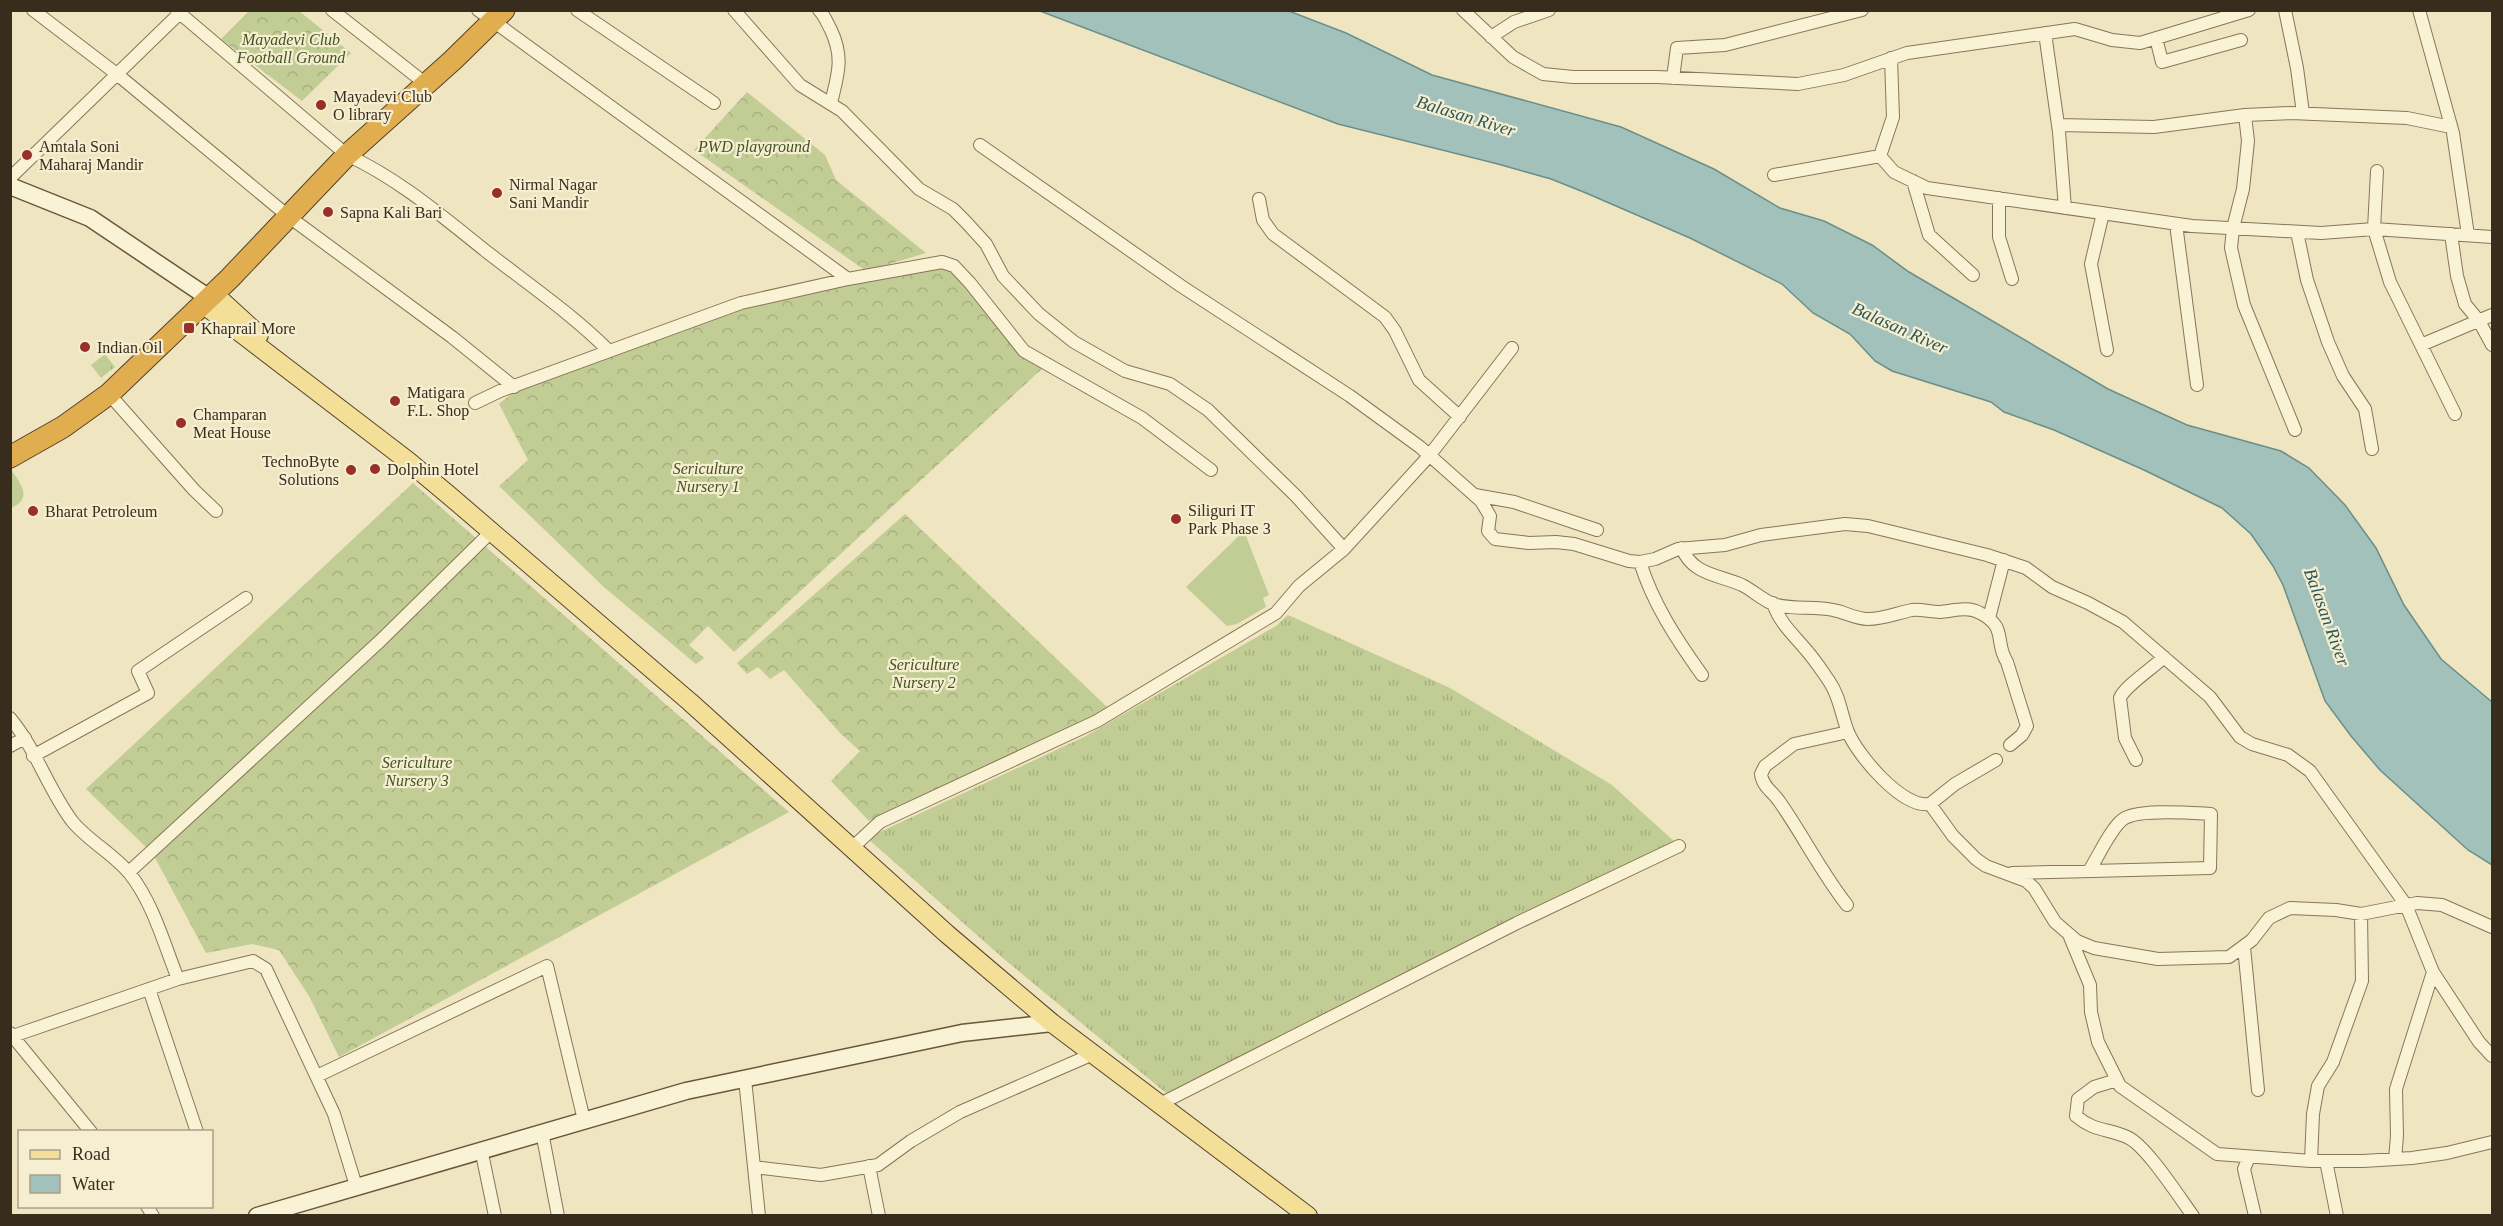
<svg xmlns="http://www.w3.org/2000/svg" width="2503" height="1226" font-family="'Times New Roman',serif">
<style>
.grass{fill:url(#grass-tufts)}
.forest{fill:url(#forest-crowns)}
.garden{fill:#c1cd94}
.water{fill:#a3c1bb;stroke:#6a8f89;stroke-width:1.5}
.lines{fill:none;stroke-linecap:round;stroke-linejoin:round}
.street-casing{stroke:#887658;stroke-width:14}
.secondary-casing{stroke:#6a573b;stroke-width:19}
.primary-casing{stroke:#56432c;stroke-width:20}
.highway-casing{stroke:#56432c;stroke-width:23}
.street{stroke:#f9f2d4;stroke-width:12}
.secondary{stroke:#f9f2d4;stroke-width:16}
.primary{stroke:#f3df97;stroke-width:18}
.highway{stroke:#e0ad4f;stroke-width:21}
.poi-dot{fill:#983027;stroke:#f6eed0;stroke-width:2}
.labels{text-anchor:middle;stroke-width:4.5;stroke-linejoin:round;paint-order:stroke}
.park-label{font-size:16px;font-style:italic;fill:#435423;stroke:#f6eed0}
.poi-label{font-size:16px;fill:#382c1d;stroke:#f6eed0;text-anchor:start}
.water-label{font-size:18px;font-style:italic;fill:#2c5758;stroke:#f6eed0}
</style>
<defs>
<pattern id="grass-tufts" width="24" height="20" patternUnits="userSpaceOnUse" patternTransform="scale(1.5)"><rect width="24" height="20" fill="#c1cd94"/><path d="M3 7l-1-3M5 7V3M7 7l1-3M15 17l-1-3M17 17v-4M19 17l1-3" fill="none" stroke="#a7b07f"/></pattern>
<pattern id="forest-crowns" width="20" height="18" patternUnits="userSpaceOnUse" patternTransform="scale(1.5)"><rect width="20" height="18" fill="#c1cd94"/><path d="M2 6a3 3 0 1 1 6 0M12 15a3 3 0 1 1 6 0" fill="none" stroke="#a7b07f"/></pattern>
</defs>
<rect width="100%" height="100%" fill="#efe5c1"/>
<path class="grass" d="M105 354 115 367 101 378 91 365Z
M10 468C20 483 34 498 11 508Z
M1288 615 1450 688 1612 785 1676 843 1166 1093 1004 959 867 838 1084 737 1276 626Z"/>
<path class="forest" d="M249 11H299L351 53 302 101 221 39Z
M747 92 825 155 836 180 926 253 866 271 694 150Z
M941 265 950 268 1044 367 734 652 708 626 689 645 704 658 696 664 605 588 499 486 528 460 499 404 515 391 739 307Z
M413 483 789 812 339 1057 309 996 279 950 252 944 206 953 153 854 86 789Z
M905 514 1107 707 1083 722 869 821 831 781 860 751 840 733 784 670 770 679 758 667 747 674 737 663Z"/>
<path class="garden" d="M1244 531 1269 595 1263 598 1266 607 1237 624 1227 626 1186 587Z"/>
<path class="water" d="M1040 11H1289L1346 33 1432 75 1621 127 1714 169 1780 208 1824 221 1872 245 1909 272 2108 389 2187 425 2281 451 2309 468 2345 505 2376 548 2404 605 2441 659 2492 702V865L2468 850 2380 770 2351 736 2325 701 2283 585 2273 566 2251 534 2222 508 2144 470 2054 430 2004 412 1991 402 1892 371 1875 361 1850 334 1813 313 1782 284 1690 238 1586 193 1551 179 1498 164 1338 124Z"/>
<g class="lines">
<g class="street-casing">
<path id="street" d="M33 10 118 75 288 216 452 337 514 387
M176 10 347 155C399 179 443 217 487 252 528 284 572 314 609 351
M332 10 426 84
M478 10 848 279
M577 10 714 103
M734 10 800 85 842 111 919 189 953 209 966 222 986 244 1003 276 1039 314 1074 342 1125 371 1170 384 1208 410 1296 496 1344 549
M819 10C825 16 827 23 831 30 844 58 838 74 831 103
M1463 10 1513 57 1543 74 1573 77H1657L1798 84 1844 75 1907 53 2075 29 2112 40 2140 43 2249 10
M2285 10 2297 68 2303 113
M2419 10 2453 133 2468 235
M2045 33 2059 132 2065 208
M1491 37 1514 22 1549 10
M2156 38 2162 62 2241 40
M1673 78 1677 48 1725 45 1862 10
M2245 115 2248 141 2243 189 2233 228 2231 248 2244 305 2295 430
M2058 125 2154 127 2245 115 2291 113 2407 118 2451 127
M980 145 1181 286 1350 396 1420 447 1481 501 1490 516 1488 531 1495 539 1529 543 1556 542 1574 544 1629 561 1640 562 1655 559 1678 549 1725 545 1761 535 1845 524 1868 526 1987 555 2026 568 2052 587 2088 603 2123 622 2210 697 2240 737 2252 744 2288 755 2310 771 2406 905 2433 972 2479 1042 2492 1056
M1880 156 1893 117 1891 58
M2377 171 2374 229 2390 282 2455 414
M1774 175 1880 156 1894 172 1927 188 2192 226 2321 233 2374 229 2492 237
M10 178 183 10
M1913 181 1929 235 1973 275
M1999 198V237L2012 279
M1259 199 1263 220 1273 234 1385 317 1395 331 1419 380 1460 417
M2103 213 2091 264 2107 350
M2176 224 2197 385
M2297 232 2307 280 2328 342 2343 376 2365 409 2372 449
M2451 234 2457 276 2465 304 2479 321 2492 345
M2421 345 2492 315
M109 394 194 490 216 511
M475 403 500 391 741 303 848 279 942 262 954 266 970 283 1024 351 1142 418 1211 470
M1475 495 1514 502 1597 530
M1682 548C1692 575 1720 575 1742 585 1752 590 1763 600 1773 604 1792 610 1814 606 1833 610 1845 612 1855 619 1868 619 1884 619 1897 613 1912 610 1921 609 1931 612 1940 612 1953 611 1968 606 1980 613 2008 627 1994 642 2007 662L2027 726 2022 735 2010 745
M1640 562C1653 604 1677 640 1702 675
M1773 603C1780 624 1794 635 1807 651 1815 660 1822 671 1829 681 1840 697 1841 714 1848 732 1858 756 1903 809 1930 804L1953 836 1976 859 1986 866 2026 881 2034 888 2055 922 2077 941 2094 948 2158 959 2229 957 2252 940 2269 918 2290 908 2336 910 2361 914 2417 903 2442 905 2492 927
M1989 618 2004 560
M10 718C36 749 48 789 72 821 88 841 114 854 130 874 153 903 164 944 178 979
M10 746 25 738
M33 756 148 693 138 671 246 598
M2136 760 2125 738 2120 698C2125 686 2153 668 2164 657
M1930 804 1955 784 1996 760
M853 847 880 822 1097 721 1276 613 1299 586 1344 549 1429 456 1512 348
M129 872 380 641 491 532
M2012 873 2210 868 2211 814C2192 813 2136 808 2122 820 2110 830 2098 857 2089 871
M1847 905C1821 872 1803 835 1779 801 1773 792 1762 786 1761 774L1765 766 1794 744 1848 732
M2070 937 2090 985 2091 1012 2098 1042 2120 1086 2217 1154 2311 1161H2363L2412 1158 2447 1153 2492 1142
M2244 947 2258 1090
M149 989 197 1132
M10 1033 91 1132
M13 1036 178 979 253 961 266 969 334 1114 356 1186
M317 1076 547 966 584 1120
M745 1079 759 1216
M2117 1080 2094 1087 2078 1099 2076 1116C2095 1132 2107 1128 2127 1137 2146 1145 2179 1197 2193 1216
M1160 1104 1517 923 1679 846
M542 1132 558 1216
M481 1149 495 1216
M2249 1157 2244 1169 2255 1216
M2395 1159 2397 1136 2396 1089 2433 972
M2311 1161 2313 1114 2318 1086 2333 1062 2362 981 2361 914
M2326 1161 2337 1216
M869 1166 879 1216
M754 1167 821 1175 878 1165 911 1141 960 1112 1093 1054
M147 1206 153 1216"/>
</g>
<g class="secondary-casing">
<path id="secondary" d="M10 186 90 218 209 298
M257 1216 686 1091 962 1033 1052 1023"/>
</g>
<g class="primary-casing">
<path id="primary" d="M214 294 259 335
M203 304 408 461 451 497 690 702 947 934 1052 1023 1308 1216"/>
</g>
<g class="highway-casing">
<path id="highway" d="M10 457 63 427 109 394 230 278 347 155 453 60 504 10"/>
</g>
<use href="#street" class="street"/>
<use href="#secondary" class="secondary"/>
<use href="#primary" class="primary"/>
<use href="#highway" class="highway"/>
</g>
<g class="poi-dot">
<circle cx="321" cy="105" r="6"/>
<circle cx="27" cy="155" r="6"/>
<circle cx="497" cy="193" r="6"/>
<circle cx="328" cy="212" r="6"/>
<rect x="183" y="322" width="12" height="12" rx="3"/>
<circle cx="85" cy="347" r="6"/>
<circle cx="395" cy="401" r="6"/>
<circle cx="181" cy="423" r="6"/>
<circle cx="375" cy="469" r="6"/>
<circle cx="351" cy="470" r="6"/>
<circle cx="33" cy="511" r="6"/>
<circle cx="1176" cy="519" r="6"/>
</g>
<g class="labels">
<g class="park-label">
<text x="291" y="45">Mayadevi Club<tspan x="291" dy="18">Football Ground</tspan></text>
<text x="754" y="152">PWD playground</text>
<text x="708" y="474">Sericulture<tspan x="708" dy="18">Nursery 1</tspan></text>
<text x="924" y="670">Sericulture<tspan x="924" dy="18">Nursery 2</tspan></text>
<text x="417" y="768">Sericulture<tspan x="417" dy="18">Nursery 3</tspan></text>
</g>
<g class="poi-label">
<text x="333" y="102">Mayadevi Club<tspan x="333" dy="18">O library</tspan></text>
<text x="39" y="152">Amtala Soni<tspan x="39" dy="18">Maharaj Mandir</tspan></text>
<text x="509" y="190">Nirmal Nagar<tspan x="509" dy="18">Sani Mandir</tspan></text>
<text x="340" y="218">Sapna Kali Bari</text>
<text x="201" y="334">Khaprail More</text>
<text x="97" y="353">Indian Oil</text>
<text x="407" y="398">Matigara<tspan x="407" dy="18">F.L. Shop</tspan></text>
<text x="193" y="420">Champaran<tspan x="193" dy="18">Meat House</tspan></text>
<text x="339" y="467" text-anchor="end">TechnoByte<tspan x="339" dy="18">Solutions</tspan></text>
<text x="387" y="475">Dolphin Hotel</text>
<text x="1188" y="516">Siliguri IT<tspan x="1188" dy="18">Park Phase 3</tspan></text>
<text x="45" y="517">Bharat Petroleum</text>
</g>
<g class="water-label">
<text transform="translate(1466 116) rotate(17)" y="6">Balasan River</text>
<text transform="translate(1900 328) rotate(24)" y="6">Balasan River</text>
<text transform="translate(2327 617) rotate(70)" y="6">Balasan River</text>
</g>
</g>
<rect width="2503" height="1226" fill="none" stroke="#382c1d" stroke-width="24"/>
<rect x="18" y="1130" width="195" height="78" fill="#f6eed0" stroke="#aaa088" stroke-width="1.5"/>
<rect x="30" y="1150" width="30" height="9" fill="#f3df97" stroke="#aaa088" stroke-width="1.5"/>
<text x="72" y="1160" font-size="18" fill="#382c1d">Road</text>
<rect x="30" y="1175" width="30" height="18" fill="#a3c1bb" stroke="#aaa088" stroke-width="1.5"/>
<text x="72" y="1190" font-size="18" fill="#382c1d">Water</text>
</svg>
